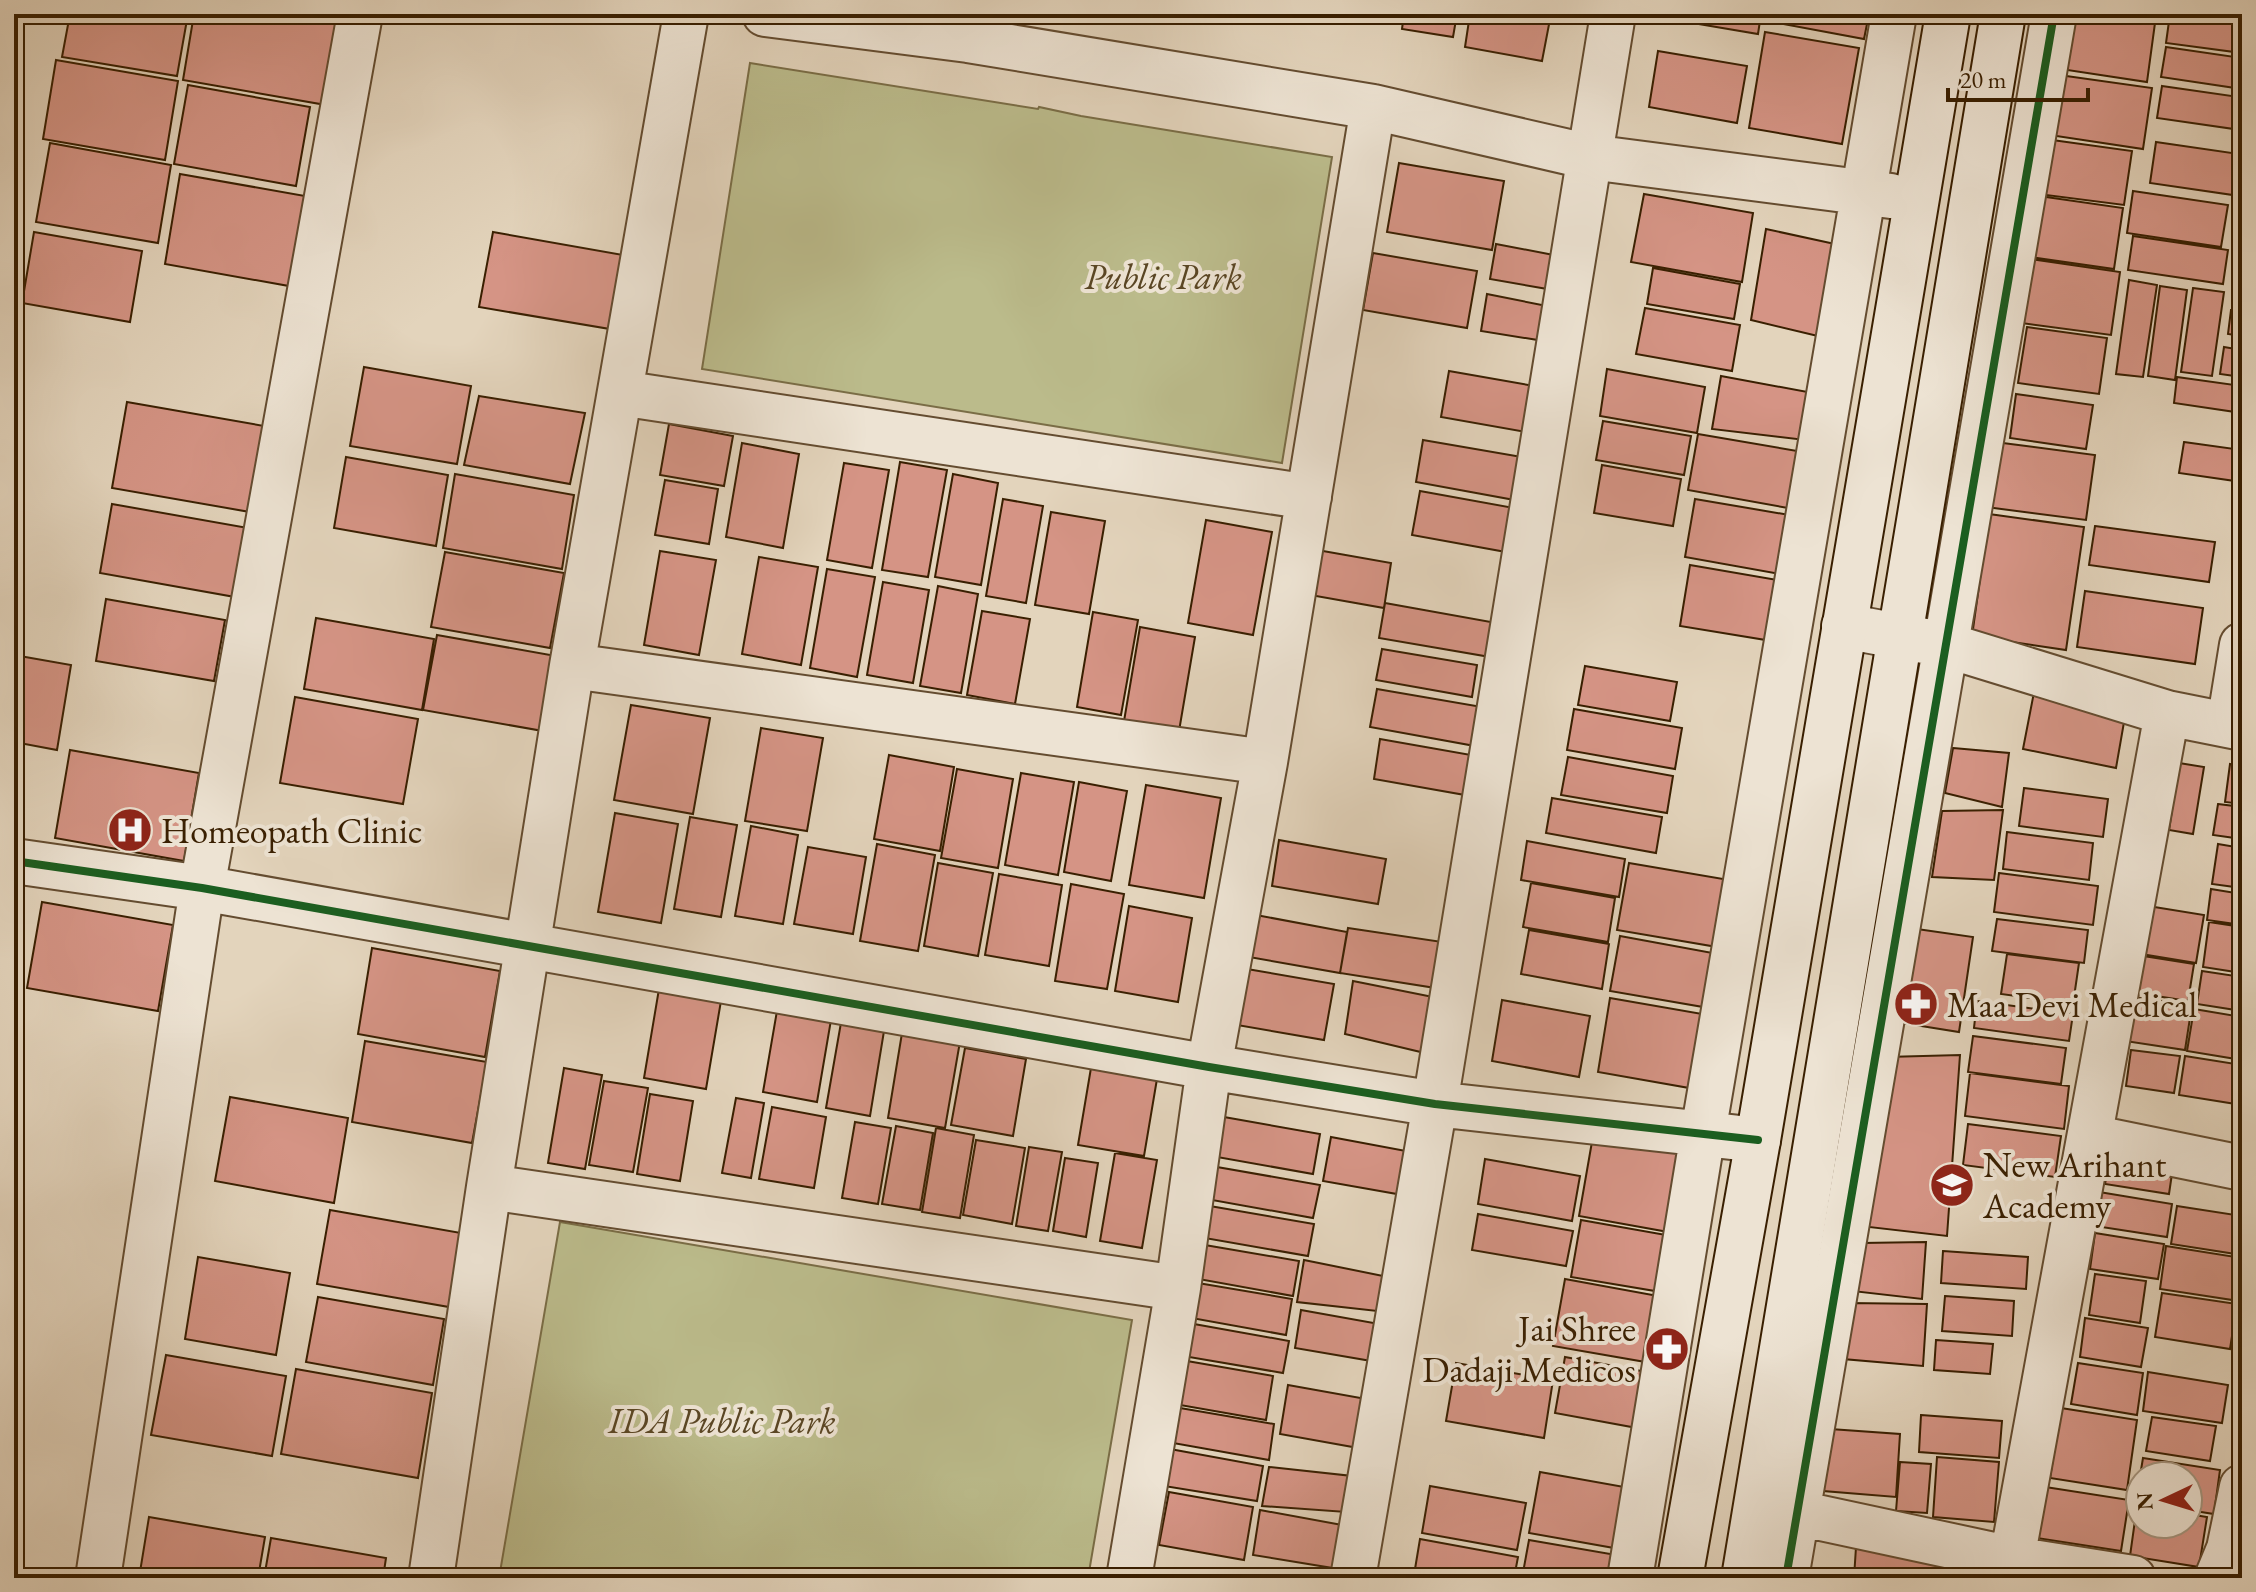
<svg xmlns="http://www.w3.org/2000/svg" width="2256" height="1592" font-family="'EB Garamond',serif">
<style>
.green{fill:#bbbb8b;stroke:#7a6d46;stroke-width:2}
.building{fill:#d59485;stroke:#391f01;stroke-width:2}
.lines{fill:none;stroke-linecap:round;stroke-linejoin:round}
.street-casing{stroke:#644c30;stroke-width:48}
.secondary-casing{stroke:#391f01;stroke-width:48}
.street{stroke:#ede3d3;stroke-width:44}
.secondary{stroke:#ede3d3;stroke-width:44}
.cycleway-casing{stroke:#ede3d3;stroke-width:13}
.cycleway{stroke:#1b5e20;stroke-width:8}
.labels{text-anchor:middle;stroke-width:8;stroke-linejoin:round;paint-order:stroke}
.park-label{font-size:36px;font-style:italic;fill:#5a4624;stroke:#ede3d3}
.poi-label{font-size:36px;fill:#391f01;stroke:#ede3d3;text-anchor:start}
</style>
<rect width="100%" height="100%" fill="#e3d4bc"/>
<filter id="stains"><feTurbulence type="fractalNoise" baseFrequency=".0025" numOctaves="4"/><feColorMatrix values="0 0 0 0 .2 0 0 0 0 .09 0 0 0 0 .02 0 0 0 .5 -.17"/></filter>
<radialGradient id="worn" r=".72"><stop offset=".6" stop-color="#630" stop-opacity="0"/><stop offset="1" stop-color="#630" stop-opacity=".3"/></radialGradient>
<path class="green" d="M750 63 1038 109 1039 107 1081 116 1332 157 1282 463 702 369Z
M560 1222 1132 1320 1088 1578H499Z"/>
<path class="building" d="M70 14H188L177 76 62 57Z
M194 14H324L341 17 326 105 183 80Z
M1404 14H1457L1453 37 1402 29Z
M1470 14H1551L1542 61 1465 47Z
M1664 14H1761L1758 34 1663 18Z
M1768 14H1869L1864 39 1767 21Z
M2061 14H2091L2155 23 2147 82 2054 68Z
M2170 14H2242V53L2166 43Z
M1765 32 1859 48 1842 144 1749 128Z
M2166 47 2242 58V89L2161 77Z
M1658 51 1747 66 1737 123 1649 107Z
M56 60 178 81 165 160 43 139Z
M2052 74 2152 88 2143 149 2043 134Z
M188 85 310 107 296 186 174 164Z
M2162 86 2239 97 2234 129 2157 118Z
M2045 139 2132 151 2124 205 2038 194Z
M2156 142 2239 154 2233 195 2150 183Z
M50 143 171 165 158 243 36 222Z
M1399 163 1504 181 1492 250 1387 232Z
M180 174 305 196 289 286 165 264Z
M2133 191 2228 205 2221 247 2127 233Z
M1644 194 1753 213 1742 282 1631 262Z
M2032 195 2123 208 2114 269 2023 256Z
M1766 229 1835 244 1822 337 1751 320Z
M34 232 142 251 130 322 22 303Z
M493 232 623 255 610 329 479 307Z
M2133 236 2228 250 2223 284 2128 270Z
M1496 244 1564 257 1559 291 1490 279Z
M1373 253 1477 271 1467 328 1363 310Z
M2023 258 2120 272 2111 335 2014 322Z
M2240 264H2242V306L2234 304Z
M1653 268 1740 284 1734 319 1647 304Z
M2129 280 2157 285 2143 377 2116 374Z
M2160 286 2187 290 2175 380 2148 376Z
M2193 288 2224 292 2212 376 2181 372Z
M1487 294 1552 307 1544 341 1481 331Z
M1645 308 1740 325 1732 371 1636 354Z
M2231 310 2242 311V336L2228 334Z
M2027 327 2107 338 2099 394 2018 383Z
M2224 347 2242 350V377L2220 374Z
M364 367 471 386 457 464 350 446Z
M1607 369 1705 387 1697 433 1600 416Z
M1449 371 1546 388 1538 434 1441 417Z
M1721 376 1813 393 1805 440 1712 429Z
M2177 377 2242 386V413L2174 403Z
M2016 394 2093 405 2086 449 2010 438Z
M479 396 585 413 570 484 464 465Z
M127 402 264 426 250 512 112 488Z
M1603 421 1691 436 1684 475 1596 460Z
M669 424 733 436 724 486 660 475Z
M1698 434 1809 453 1799 510 1688 490Z
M1423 440 1528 458 1520 501 1416 482Z
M1995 442 2095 455 2086 520 1986 507Z
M2184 442 2242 450V482L2179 473Z
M742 443 799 454 783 548 726 537Z
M346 457 448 475 436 546 334 528Z
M900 462 947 470 928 577 882 570Z
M844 463 889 470 872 568 827 560Z
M1602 465 1681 479 1673 526 1594 513Z
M455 474 574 495 562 569 443 548Z
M953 474 998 483 981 585 935 577Z
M665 480 718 489 709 544 655 535Z
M1420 491 1525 510 1517 554 1412 535Z
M1003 499 1043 506 1026 603 986 596Z
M1695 499 1801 517 1791 576 1685 557Z
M112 504 248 528 235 597 100 573Z
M1051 512 1105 521 1089 614 1035 605Z
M1989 514 2084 527 2066 650 1972 636Z
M1206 520 1272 532 1253 635 1188 623Z
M2095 526 2215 542 2209 582 2089 565Z
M1306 548 1391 563 1384 608 1299 593Z
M660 551 716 560 699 655 644 645Z
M445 552 564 573 550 648 431 627Z
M759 557 818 567 801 665 742 654Z
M1690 565 1789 582 1778 642 1680 626Z
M827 569 875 577 857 677 810 668Z
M883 582 929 590 913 683 867 675Z
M938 586 978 594 961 693 920 686Z
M2085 591 2203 608 2195 664 2077 647Z
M106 599 225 620 214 681 96 661Z
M1385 603 1502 624 1496 658 1379 638Z
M982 611 1030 619 1015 704 967 695Z
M1093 612 1138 620 1121 715 1077 707Z
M316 618 434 639 422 710 304 689Z
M1140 627 1195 637 1178 737 1123 727Z
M437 635 556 656 543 731 423 710Z
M1382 649 1477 665 1472 697 1376 680Z
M14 655 71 665 57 750 14 742Z
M1585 666 1677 682 1670 721 1578 705Z
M2035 687 2127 705 2116 768 2023 749Z
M1377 689 1482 707 1475 746 1370 727Z
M295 697 418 719 403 804 280 783Z
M631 705 710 718 693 814 614 800Z
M1574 709 1682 728 1675 769 1567 750Z
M761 728 823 738 807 831 745 821Z
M1380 739 1471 755 1465 795 1374 779Z
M1953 748 2009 753 2002 807 1945 793Z
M70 750 199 773 184 861 55 838Z
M889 755 954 767 940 851 874 839Z
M1568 757 1673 776 1667 813 1561 795Z
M2179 763 2204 767 2193 834 2169 830Z
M2230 764 2242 766V804L2225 802Z
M957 769 1013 779 998 868 941 858Z
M1021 773 1074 782 1058 875 1005 865Z
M1079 782 1127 791 1111 881 1064 872Z
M1146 785 1221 798 1204 898 1129 885Z
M2024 788 2108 799 2103 837 2019 826Z
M1552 798 1662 817 1656 853 1546 833Z
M2218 804 2242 807V839L2213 835Z
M2003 810 1994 880 1932 877 1942 811Z
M615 813 678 824 661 923 598 912Z
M690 817 737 825 721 917 674 909Z
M751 826 798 835 783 924 735 916Z
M2007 832 2093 843 2089 880 2003 869Z
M1279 840 1386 859 1378 904 1272 886Z
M1527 841 1625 859 1619 897 1521 880Z
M877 844 935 855 918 951 860 941Z
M2218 844 2242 848V888L2212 884Z
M808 847 866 857 853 934 794 924Z
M938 863 993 873 978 956 924 946Z
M1629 863 1735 881 1723 948 1617 930Z
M1999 873 2098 886 2093 925 1994 912Z
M999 874 1062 885 1049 966 985 955Z
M1531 883 1615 898 1608 942 1523 927Z
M1071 884 1124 894 1107 989 1055 981Z
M2211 889 2242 894V925L2207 920Z
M42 902 173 925 158 1011 27 988Z
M2142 905 2204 915 2196 963 2135 953Z
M1129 906 1192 918 1178 1002 1115 991Z
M1256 915 1347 932 1340 973 1249 957Z
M1997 919 2088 930 2084 963 1992 951Z
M2209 922 2242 927V973L2203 967Z
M1348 928 1449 943 1442 989 1340 973Z
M1910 928 1973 937 1959 1032 1896 1022Z
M1529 930 1609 944 1602 989 1521 974Z
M1620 936 1718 954 1709 1008 1610 991Z
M372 948 500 971 485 1057 358 1034Z
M2007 954 2079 963 2073 1004 2001 994Z
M2137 955 2194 964 2188 1001 2131 992Z
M1247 969 1334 984 1324 1040 1237 1025Z
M2202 971 2242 977V1011L2197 1004Z
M1353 981 1443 999 1429 1054 1345 1034Z
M660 983 722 995 706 1089 644 1078Z
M2132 997 2192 1005 2185 1050 2125 1041Z
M1610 998 1708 1015 1695 1089 1598 1072Z
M1502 1000 1590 1016 1579 1077 1492 1061Z
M1977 1001 2073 1014 2069 1041 1974 1028Z
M778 1005 832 1014 817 1102 763 1092Z
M2194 1009 2242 1017V1060L2187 1051Z
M842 1017 885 1025 870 1116 826 1108Z
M904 1021 962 1030 945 1128 888 1118Z
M1973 1036 2066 1048 2061 1084 1968 1072Z
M365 1041 487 1062 472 1143 352 1122Z
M965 1048 1026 1059 1013 1136 951 1125Z
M2131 1050 2180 1056 2174 1093 2126 1086Z
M1960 1055 1947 1236 1860 1226 1886 1057Z
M1093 1056 1159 1067 1144 1156 1078 1145Z
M2185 1056 2242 1065V1105L2179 1095Z
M564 1068 602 1075 585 1169 548 1163Z
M1970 1073 2069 1086 2064 1129 1965 1116Z
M604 1081 648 1088 633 1172 589 1165Z
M650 1094 693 1101 680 1181 637 1174Z
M230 1097 348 1118 334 1203 215 1181Z
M736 1098 764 1103 751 1178 722 1173Z
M772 1107 826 1117 814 1188 759 1179Z
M1224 1117 1320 1134 1313 1174 1217 1157Z
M855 1122 891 1128 878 1204 842 1198Z
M1968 1124 2061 1136 2055 1177 1963 1165Z
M896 1126 933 1133 920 1210 882 1204Z
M936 1128 974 1135 960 1218 922 1212Z
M1593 1136 1699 1154 1685 1235 1579 1216Z
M1331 1137 1422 1154 1414 1197 1323 1181Z
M976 1140 1025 1148 1012 1224 963 1215Z
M1029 1147 1062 1152 1048 1231 1016 1226Z
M2111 1150 2174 1160 2169 1194 2105 1184Z
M1115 1153 1157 1160 1142 1248 1100 1241Z
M1065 1158 1098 1163 1086 1237 1053 1231Z
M1485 1159 1580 1176 1572 1221 1478 1204Z
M1217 1167 1320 1185 1313 1218 1212 1200Z
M2087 1190 2172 1204 2167 1237 2082 1224Z
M1204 1205 1314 1224 1308 1256 1199 1237Z
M2177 1206 2242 1216V1255L2171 1244Z
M330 1210 461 1233 449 1307 317 1284Z
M1478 1214 1573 1231 1566 1266 1472 1250Z
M1581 1220 1683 1238 1673 1294 1571 1277Z
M2095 1233 2164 1244 2158 1279 2090 1269Z
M1926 1242 1922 1299 1852 1291 1861 1243Z
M1199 1244 1299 1261 1293 1296 1193 1278Z
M2166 1246 2242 1258 2239 1301 2160 1289Z
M1943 1251 2028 1257 2026 1289 1941 1283Z
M198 1257 290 1273 276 1355 185 1339Z
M1304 1260 1393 1278 1386 1312 1297 1302Z
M2095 1274 2146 1281 2140 1323 2089 1315Z
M1565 1279 1669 1298 1657 1364 1553 1346Z
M1192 1282 1292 1299 1286 1335 1186 1317Z
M2162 1293 2237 1304 2230 1349 2155 1337Z
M1945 1296 2014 1301 2012 1336 1942 1331Z
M318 1297 444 1319 433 1385 306 1362Z
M1848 1303 1927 1304 1923 1366 1843 1359Z
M1301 1310 1396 1327 1389 1364 1295 1348Z
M2085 1318 2148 1328 2141 1367 2080 1357Z
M1194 1324 1289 1341 1283 1373 1189 1357Z
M1936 1340 1993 1344 1990 1374 1934 1370Z
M166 1355 286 1376 272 1456 151 1435Z
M1565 1357 1658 1374 1648 1430 1555 1413Z
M1187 1361 1273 1376 1266 1420 1180 1405Z
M1456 1363 1553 1380 1544 1438 1446 1421Z
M2078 1363 2143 1373 2137 1415 2071 1404Z
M296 1369 432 1393 418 1478 281 1454Z
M2148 1372 2228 1385 2222 1423 2143 1411Z
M1288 1385 1383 1402 1375 1451 1280 1434Z
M1180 1408 1274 1424 1269 1460 1173 1443Z
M2061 1408 2137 1420 2127 1490 2050 1478Z
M1921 1415 2002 1421 1999 1458 1919 1452Z
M2152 1417 2216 1426 2210 1461 2146 1451Z
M1816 1428 1900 1434 1896 1497 1811 1490Z
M1170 1449 1263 1466 1257 1501 1164 1486Z
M1937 1457 1999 1462 1994 1522 1933 1517Z
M2143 1458 2220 1470 2214 1514 2188 1510V1476H2140Z
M1900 1462 1931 1464 1927 1513 1896 1511Z
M1269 1467 1352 1476 1346 1512 1262 1506Z
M1540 1472 1641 1490 1631 1551 1529 1533Z
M1430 1486 1526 1503 1517 1550 1422 1533Z
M2039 1486 2129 1500 2121 1551 2031 1537Z
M1169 1492 1253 1507 1244 1560 1159 1545Z
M2137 1506 2140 1507V1524H2188V1514L2207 1517 2199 1567 2130 1556Z
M1260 1510 1353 1527 1345 1570 1253 1555Z
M149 1517 265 1537 258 1578H139Z
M271 1538 386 1558 383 1578H264Z
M1420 1539 1518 1557 1514 1578H1432L1414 1575Z
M1529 1540 1622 1556 1618 1578H1522Z
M1856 1547 1939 1553 1938 1578H1854Z
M1949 1568 1996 1571 1995 1578H1948Z"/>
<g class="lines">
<g class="street-casing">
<path id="street" d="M765 14 968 40 1373 107 1590 157 1891 196
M620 393 1309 497
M1844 626 1946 645 2167 713 2242 728
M572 666 1265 762
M2229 725 2242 645
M14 861 202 888 1209 1067 1435 1104 1758 1140
M2090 1137 2242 1168
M489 1187 1178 1288
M1770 1507 2012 1559 2133 1578
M2012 1559 2167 713
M98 1578 202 888 360 14
M431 1578 489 1187 572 666 686 14
M1129 1578 1178 1288 1209 1067 1265 762 1373 107
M1353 1578 1435 1104 1613 14
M1630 1578 1703 1133 1894 14
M1786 1578 2054 14
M2217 1578 2229 1549 2242 1487"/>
</g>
<g class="secondary-casing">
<path id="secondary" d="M1680 1578 1758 1140 1948 14
M1744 1578 2003 14"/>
</g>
<use href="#street" class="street"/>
<use href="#secondary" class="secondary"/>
<g class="cycleway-casing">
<path id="cycleway" d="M14 861 202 888 1209 1067 1435 1104 1758 1140
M1786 1578 2054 14"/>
</g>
<use href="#cycleway" class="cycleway"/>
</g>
<defs>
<g id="hospital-disc" transform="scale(2.3)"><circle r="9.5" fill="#8f2418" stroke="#ede3d3"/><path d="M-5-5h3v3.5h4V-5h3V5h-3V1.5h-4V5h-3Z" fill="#fff"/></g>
<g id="pharmacy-disc" transform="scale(2.3)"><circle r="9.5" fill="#8f2418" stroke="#ede3d3"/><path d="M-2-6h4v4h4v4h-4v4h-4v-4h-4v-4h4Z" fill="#fff"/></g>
<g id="school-disc" transform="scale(2.3)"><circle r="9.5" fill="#8f2418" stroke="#ede3d3"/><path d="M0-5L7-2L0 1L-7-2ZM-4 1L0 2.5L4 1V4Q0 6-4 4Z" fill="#fff"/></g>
</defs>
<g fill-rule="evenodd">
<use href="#hospital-disc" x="130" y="830"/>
<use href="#pharmacy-disc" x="1916" y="1004"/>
<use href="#school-disc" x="1952" y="1185"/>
<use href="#pharmacy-disc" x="1667" y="1349"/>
</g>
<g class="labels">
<g class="park-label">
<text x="1163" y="289">Public Park</text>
<text x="722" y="1433">IDA Public Park</text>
</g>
<g class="poi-label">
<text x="161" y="843">Homeopath Clinic</text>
<text x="1947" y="1017">Maa Devi Medical</text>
<text x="1983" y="1177">New Arihant<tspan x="1983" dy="41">Academy</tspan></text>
<text x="1636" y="1341" text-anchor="end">Jai Shree<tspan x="1636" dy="41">Dadaji Medicos</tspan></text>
</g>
</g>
<rect width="2256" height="1592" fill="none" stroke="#e3d4bc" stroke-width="48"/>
<rect x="16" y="16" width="2224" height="1560" fill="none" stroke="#391f01" stroke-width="4"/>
<rect x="24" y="24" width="2208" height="1544" fill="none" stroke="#391f01" stroke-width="2"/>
<g transform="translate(2164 1500) rotate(266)"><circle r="38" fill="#ede3d3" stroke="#a5957f" stroke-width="2"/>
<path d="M0-6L14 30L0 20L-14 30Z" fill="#8f2418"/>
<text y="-12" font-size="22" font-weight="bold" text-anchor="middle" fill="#391f01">N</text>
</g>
<path d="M1948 88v12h140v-12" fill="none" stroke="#391f01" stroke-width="4"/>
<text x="1960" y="88" font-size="24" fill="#391f01" stroke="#ede3d3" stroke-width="6" paint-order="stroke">20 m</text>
<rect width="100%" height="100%" filter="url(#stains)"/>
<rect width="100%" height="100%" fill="url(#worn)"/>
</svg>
